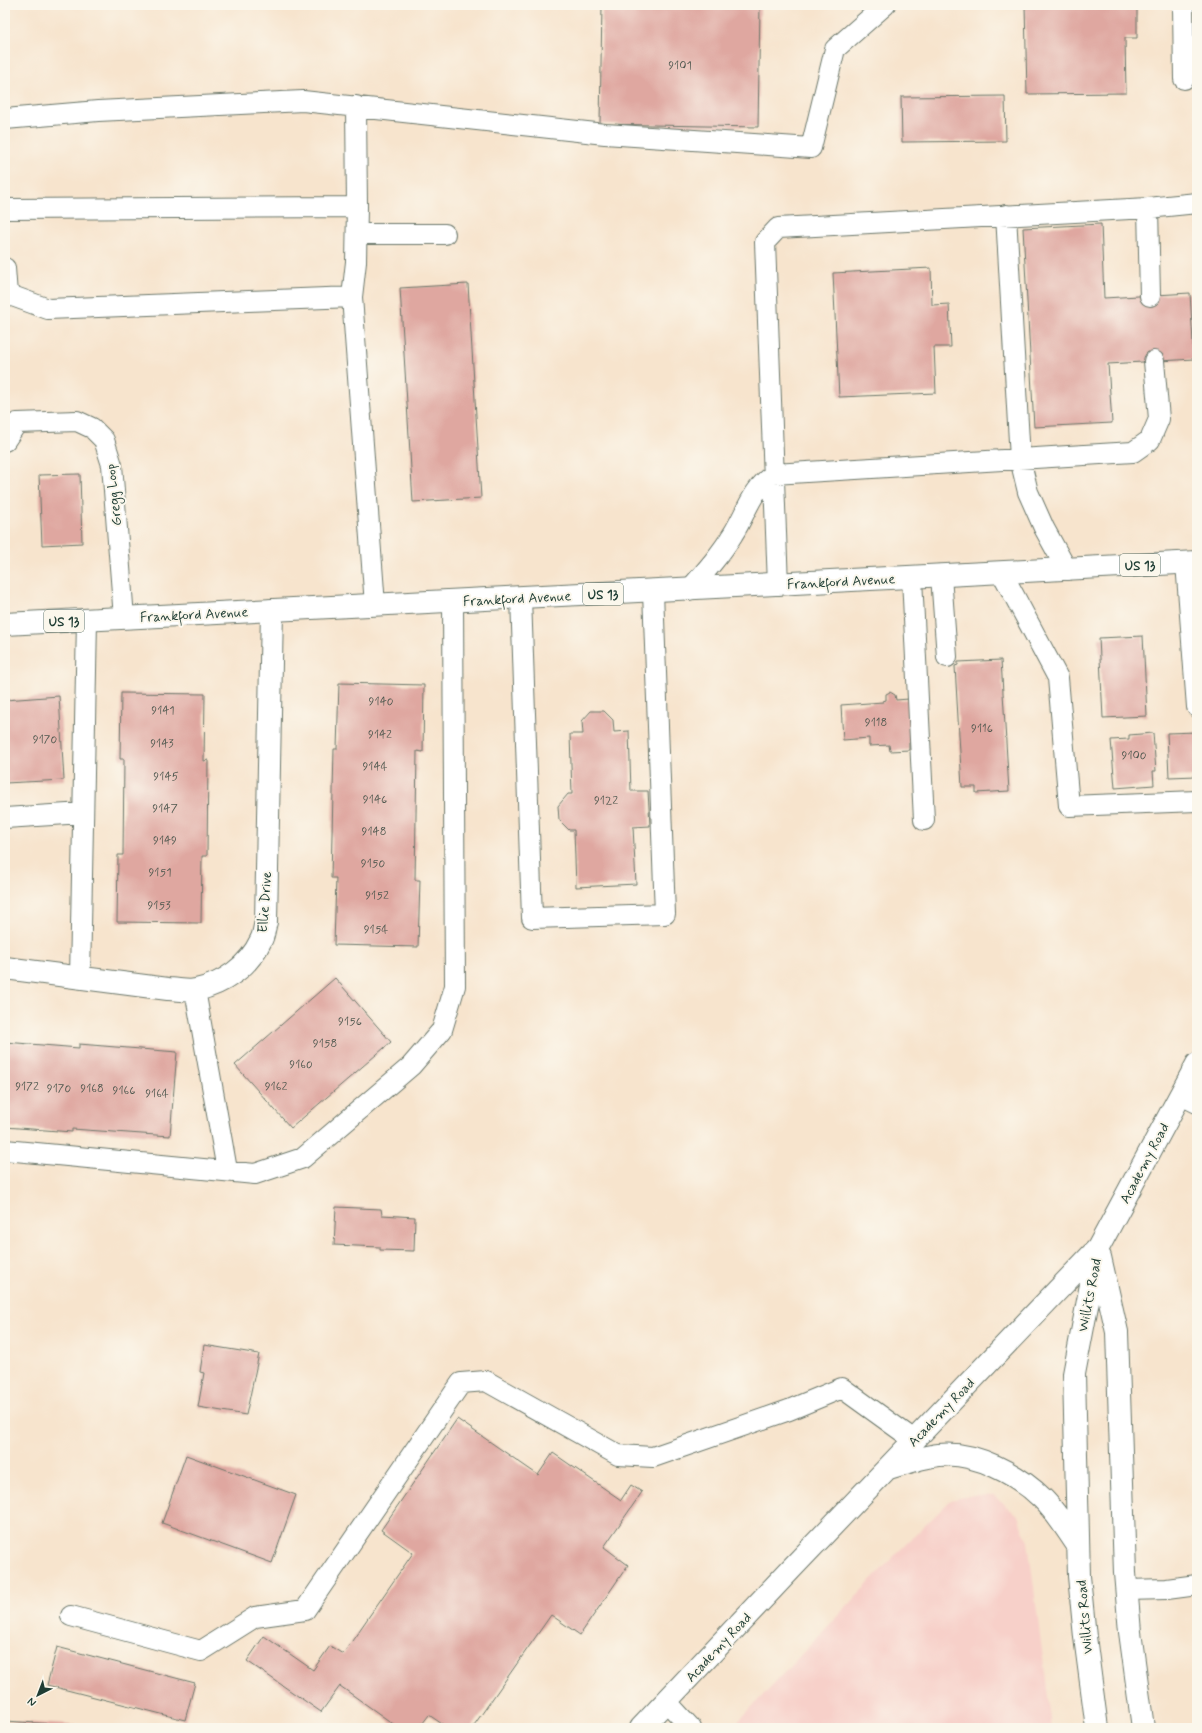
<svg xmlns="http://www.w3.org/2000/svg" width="1202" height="1733" font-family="Mynerve,sans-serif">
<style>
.built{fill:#f7d0c9}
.building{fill:#dfa7a0}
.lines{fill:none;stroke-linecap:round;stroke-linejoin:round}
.lane-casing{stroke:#6b776a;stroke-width:22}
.street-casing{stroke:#6b776a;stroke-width:24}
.secondary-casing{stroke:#6b776a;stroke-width:24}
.primary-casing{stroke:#6b776a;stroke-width:24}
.lane{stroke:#fff;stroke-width:20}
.street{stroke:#fff;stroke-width:22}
.secondary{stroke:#fff;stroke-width:22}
.primary{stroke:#fff;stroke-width:22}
.labels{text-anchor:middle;stroke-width:4;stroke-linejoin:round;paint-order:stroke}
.number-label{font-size:12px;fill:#4f584f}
.shield{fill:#fbf7ec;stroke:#61756b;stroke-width:1}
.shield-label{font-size:13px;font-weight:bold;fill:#1f3d34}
.street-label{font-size:14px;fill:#1f3d34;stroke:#fbf7ec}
</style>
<rect width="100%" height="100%" fill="#fbf7ec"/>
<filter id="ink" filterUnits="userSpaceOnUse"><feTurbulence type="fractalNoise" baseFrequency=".025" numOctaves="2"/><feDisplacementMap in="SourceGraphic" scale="8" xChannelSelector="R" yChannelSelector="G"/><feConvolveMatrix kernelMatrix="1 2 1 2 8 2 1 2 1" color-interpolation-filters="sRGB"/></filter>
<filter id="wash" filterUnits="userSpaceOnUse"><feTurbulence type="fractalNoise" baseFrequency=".012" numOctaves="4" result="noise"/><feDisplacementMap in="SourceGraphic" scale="16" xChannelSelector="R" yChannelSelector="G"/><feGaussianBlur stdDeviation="0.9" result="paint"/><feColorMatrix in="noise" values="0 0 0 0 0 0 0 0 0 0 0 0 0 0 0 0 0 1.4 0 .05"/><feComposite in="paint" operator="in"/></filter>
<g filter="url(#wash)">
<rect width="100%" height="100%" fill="#f7e4cd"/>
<path class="built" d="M973 1495 994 1496 1018 1516 1028 1542 1052 1728H732L897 1553 951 1500Z"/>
<g id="blocks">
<path class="building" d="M602 5H760L758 127 600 124Z
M1025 5H1137V38H1125L1126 93 1027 94Z
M1005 96 1006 141 902 142 901 97Z
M1101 224 1104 298 1190 293 1194 359 1108 364 1112 423 1034 427 1023 228Z
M931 268 932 305 949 304 951 347H934L936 393 839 397 833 273Z
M468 284 481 498 413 502 400 288Z
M80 474 82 543 42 545 39 475Z
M1143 636 1147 716 1103 718 1099 638Z
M1001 660 1009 791 976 793V787H962L955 666 958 665V662Z
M339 683 424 685 423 752 417 751 415 880H420L418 947 334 945 336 878H331L334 749H337Z
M890 692 895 695 896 700 909 699 911 742 909 743V750L890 751 889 745 869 746V738L843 740 841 705 883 702V701L886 700V694Z
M121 693 205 694 204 761 208 760 207 856H202L201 923 117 922 118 855H123L124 759H120Z
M59 696 64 780 5 783V700Z
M591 711H604L613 720 614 732 629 731 631 791H648L650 826 633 827 636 884 576 887 574 830H569L559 820 558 806 568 794H572L570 734H583L582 721Z
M1197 732V776L1169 777 1167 733Z
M1153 733 1156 771H1153L1154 785 1115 788 1111 740 1129 739V735Z
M335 978 391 1042 291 1128 235 1065Z
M5 1042 79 1048V1044L177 1052 170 1136 72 1129V1132L5 1127Z
M336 1207 381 1209 382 1215 415 1217 414 1251 380 1250V1247L334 1245Z
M204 1345 259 1354 246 1415 198 1407 204 1373 200 1372Z
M457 1419 538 1475 553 1453 621 1500 631 1485 642 1492 604 1547 628 1565 580 1635 551 1615 472 1728H448L429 1715 419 1728H399L340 1686 321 1712 247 1661 264 1636 313 1670 330 1646 343 1654 413 1553 381 1530Z
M186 1455 296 1495 272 1563 162 1523Z
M57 1647 195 1683 185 1720 47 1685Z
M5 1721 100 1727V1728H5Z"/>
</g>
</g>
<g filter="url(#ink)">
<use href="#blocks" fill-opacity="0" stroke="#6b776a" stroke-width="1"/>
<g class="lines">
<g class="lane-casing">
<path id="lane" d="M1183 5 1184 79
M356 106 357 207
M5 119 98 111 303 101 605 134 811 148 835 49 885 5
M1148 208 1197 203
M5 209 357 207 356 262 352 297 375 605
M1006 215 1020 459 1028 492 1044 528 1067 570
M357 234H445
M5 268 7 294 48 309 352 297
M5 441 17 423 77 421 92 428 104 440 112 465 124 618
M1186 563 1197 707
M1002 573 1058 678 1069 806 1197 801
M941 576 947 657
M912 578 924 820
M778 585 765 242 778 228 1148 208 1150 296
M689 590C705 572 721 554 733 534 747 512 751 490 774 474L1133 452 1150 440 1159 419 1154 361
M521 597 532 918 665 914 653 592
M5 818 83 813
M80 978 87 620
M195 990 227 1170
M1181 1095 1197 1103
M5 1150 255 1174 303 1158 411 1066 442 1030 455 986 453 601
M1126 1590 1167 1589 1197 1585
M71 1616 201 1651 255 1617 305 1610 461 1383 486 1381 618 1455 653 1457 789 1410 842 1388 914 1440
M666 1701 691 1728"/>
</g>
<g class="street-casing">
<path id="street" d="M5 968 168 989C177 989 188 992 196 990 224 984 249 966 261 940 264 935 264 928 266 922L272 610"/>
</g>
<g class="secondary-casing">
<path id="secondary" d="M1100 1257 1117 1332 1125 1573 1130 1632 1143 1728
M889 1468C905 1463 922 1457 939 1455 975 1451 1019 1475 1043 1499 1057 1513 1067 1530 1078 1546
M641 1728 791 1569 1098 1248 1197 1064
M1097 1728 1085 1637 1079 1576 1074 1374 1098 1248"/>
</g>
<g class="primary-casing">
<path id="primary" d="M5 624 1197 562"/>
</g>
<use href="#lane" class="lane"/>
<use href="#street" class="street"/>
<use href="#secondary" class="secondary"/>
<use href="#primary" class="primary"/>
</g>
</g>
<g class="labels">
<g class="number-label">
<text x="680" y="69">9101</text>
<text x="381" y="705">9140</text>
<text x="163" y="714">9141</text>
<text x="876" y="726">9118</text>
<text x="982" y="732">9116</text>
<text x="380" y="738">9142</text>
<text x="45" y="743">9170</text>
<text x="162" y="747">9143</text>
<text x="1134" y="759">9100</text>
<text x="375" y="770">9144</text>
<text x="166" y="780">9145</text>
<text x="375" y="803">9146</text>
<text x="606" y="804">9122</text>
<text x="165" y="812">9147</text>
<text x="374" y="835">9148</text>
<text x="165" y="844">9149</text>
<text x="373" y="867">9150</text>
<text x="160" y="876">9151</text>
<text x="377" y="899">9152</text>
<text x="159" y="909">9153</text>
<text x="376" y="933">9154</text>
<text x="350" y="1025">9156</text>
<text x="325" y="1047">9158</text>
<text x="301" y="1068">9160</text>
<text x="27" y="1090">9172</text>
<text x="276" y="1090">9162</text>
<text x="59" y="1092">9170</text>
<text x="92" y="1092">9168</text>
<text x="124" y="1094">9166</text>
<text x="157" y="1097">9164</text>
</g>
<g class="shield">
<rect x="1120" y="554" width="40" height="22" rx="3"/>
<rect x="583" y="583" width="40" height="22" rx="3"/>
<rect x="44" y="610" width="40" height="22" rx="3"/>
</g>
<g class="shield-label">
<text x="1140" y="570">US 13</text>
<text x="603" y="599">US 13</text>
<text x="64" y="626">US 13</text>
</g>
<g class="street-label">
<text transform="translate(113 495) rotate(-96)" y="5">Gregg Loop</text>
<text transform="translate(841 581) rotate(-3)" y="5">Frankford Avenue</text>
<text transform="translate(517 598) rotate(-3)" y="5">Frankford Avenue</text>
<text transform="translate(194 614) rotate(-3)" y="5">Frankford Avenue</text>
<text transform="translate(264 902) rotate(-86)" y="5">Ellie Drive</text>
<text transform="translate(1144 1163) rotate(-62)" y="5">Academy Road</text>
<text transform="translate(1089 1295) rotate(-79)" y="5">Willits Road</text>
<text transform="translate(941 1412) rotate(-46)" y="5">Academy Road</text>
<text transform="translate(1084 1617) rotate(-95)" y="5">Willits Road</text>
<text transform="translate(718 1647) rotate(-47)" y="5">Academy Road</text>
</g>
</g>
<rect width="1202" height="1733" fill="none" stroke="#fbf7ec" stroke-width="20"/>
<g transform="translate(38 1695) rotate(222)" stroke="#fbf7ec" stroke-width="3" paint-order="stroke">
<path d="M0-3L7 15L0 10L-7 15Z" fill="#1f3d34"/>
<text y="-6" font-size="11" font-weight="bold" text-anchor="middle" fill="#1f3d34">N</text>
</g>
</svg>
